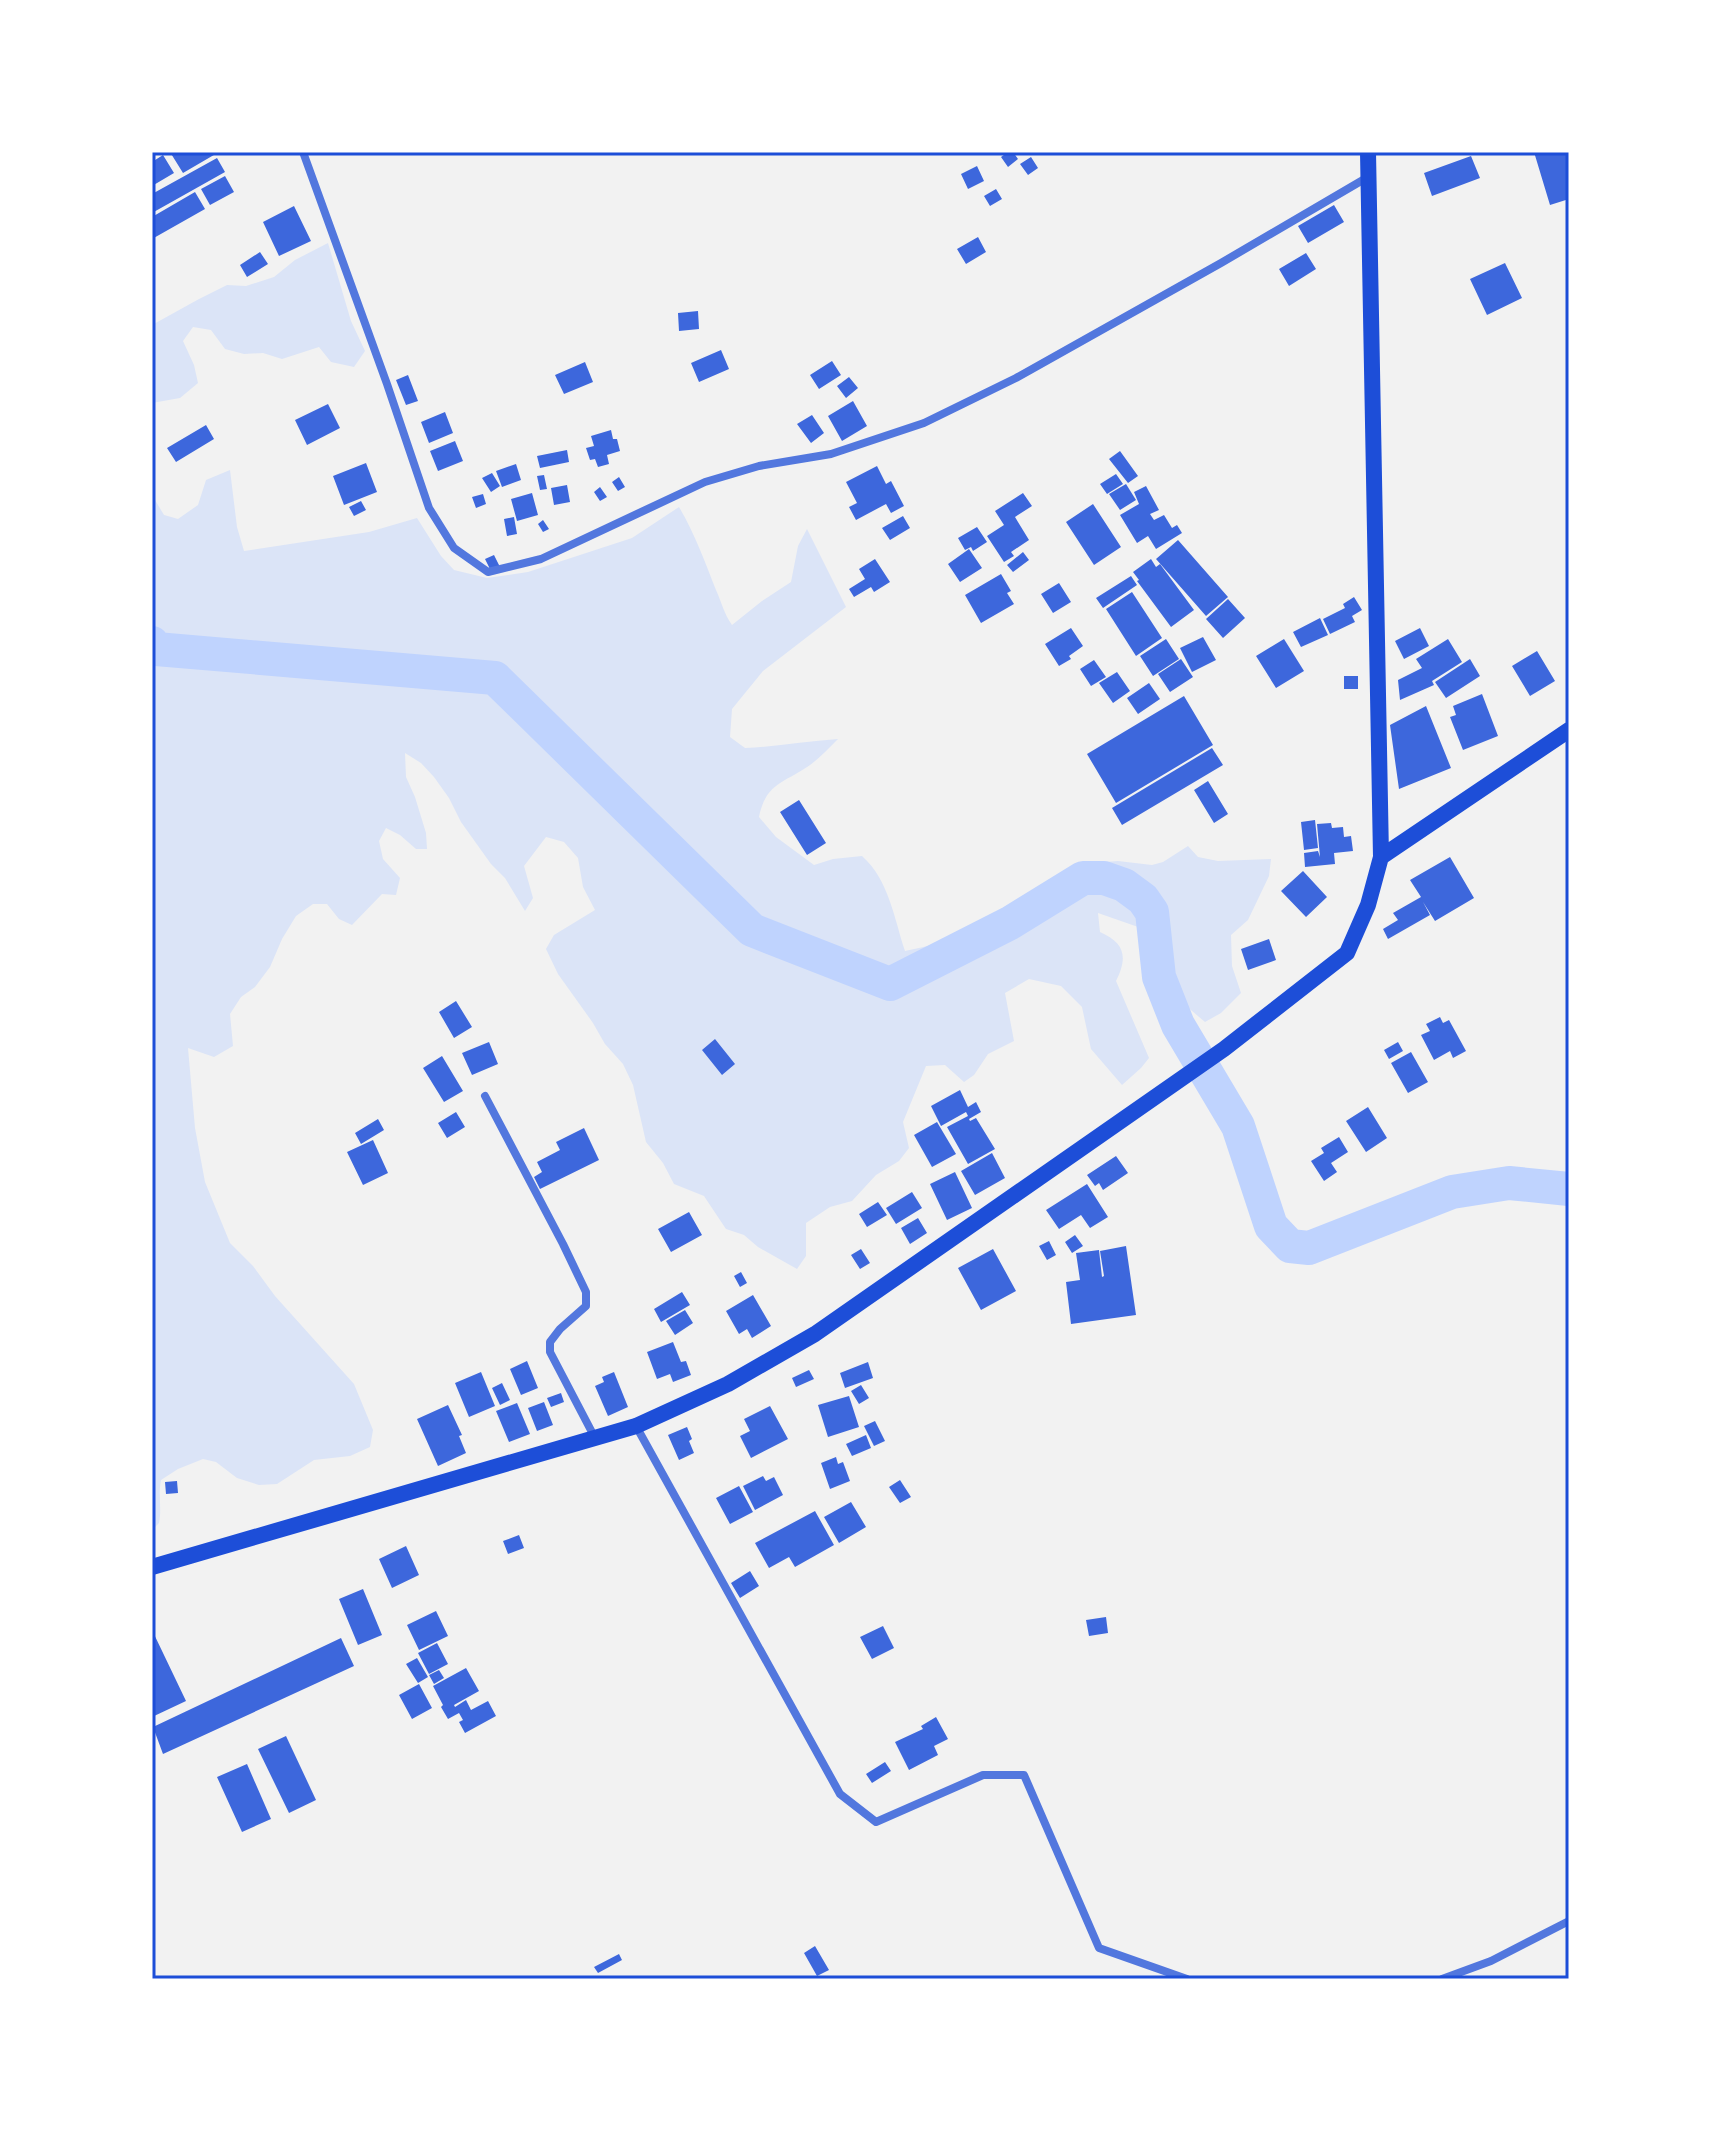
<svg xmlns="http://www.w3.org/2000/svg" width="1721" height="2131" font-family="'Golos Text',sans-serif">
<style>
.green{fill:#dbe4f7}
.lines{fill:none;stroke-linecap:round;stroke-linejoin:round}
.river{stroke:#bfd3fe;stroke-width:34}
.building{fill:#3d67dc}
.minor{stroke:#5277de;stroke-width:8}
.secondary{stroke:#1d4ed8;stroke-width:16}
.neatline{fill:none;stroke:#1d4ed8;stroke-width:3}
</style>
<rect width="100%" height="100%" fill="#f2f2f2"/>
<path class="green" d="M328 243 351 321 365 351 354 367 331 362 319 347 282 359 263 353 244 354 225 349 211 330 193 327 183 341 194 365 198 383 180 398 152 403V325L199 299 227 285 246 286 274 277 295 260Z
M230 470 237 527 244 551 369 532 417 518 441 556 454 570 487 578 528 572 632 538 679 507C695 534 705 562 716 590 722 603 724 614 732 625L762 601 791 582 798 546 807 529 846 607 763 671 732 709 730 737 745 748C776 747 806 741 838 739 829 748 820 758 810 765 785 783 766 782 759 817L776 837 814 865 833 859 862 856C889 880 894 918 905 951L960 939 1091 863 1118 861 1152 865 1163 862 1188 846 1198 857 1218 861 1271 859 1269 876 1248 920 1231 935 1232 966 1241 993 1221 1013 1205 1022 1185 1005 1173 988 1166 960 1155 942 1141 928 1098 913 1100 932C1125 943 1128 957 1116 981L1149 1058 1141 1068 1122 1085 1091 1049 1082 1007 1061 986 1029 979 1005 993 1014 1041 988 1054 974 1075 964 1082 945 1065 926 1066 903 1122 909 1148 899 1161 876 1175 852 1201 830 1207 806 1223V1256L797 1269 758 1247 744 1235 726 1229 704 1196 674 1184 663 1163 646 1142 633 1085 623 1064 605 1044 593 1023 558 974 546 949 554 935 595 910 583 887 578 858 564 842 546 837 524 866 533 898 525 911 505 878 491 864 461 822 449 798 434 777 421 763 405 753 406 777 415 797 426 833 427 849H416L400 835 386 828 379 841 383 859 400 878 396 895 382 894 352 925 339 919 327 904H313L296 916 282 939 270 967 255 987 241 997 230 1014 233 1046 214 1057 188 1048 195 1128 205 1182 230 1243 253 1266 275 1296 354 1384 373 1430 370 1447 350 1456 314 1460 277 1484 259 1485 237 1478 216 1462 203 1459 178 1469 161 1480C158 1495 162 1509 159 1523L152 1530V495L164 515 178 519 198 505 206 480Z"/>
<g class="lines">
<path class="river" d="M152 643 156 649 495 678 752 930 890 984 1010 923 1083 878H1104L1124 885 1143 899 1152 912 1159 977 1178 1025 1238 1126 1271 1226 1290 1246 1309 1248 1452 1192 1509 1183 1569 1189"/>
</g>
<path class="building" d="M170 152H219L183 173Z
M1008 152H1013L1018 159 1008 167 1001 157Z
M1534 152H1569V199L1550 205Z
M163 155 174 173 152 186V162Z
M1471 156 1480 178 1432 196 1424 173Z
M1031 157 1038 168 1028 175 1020 164Z
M217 158 225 172 152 213V194Z
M977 166 984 181 968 189 961 174Z
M225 176 234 192 210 205 201 189Z
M996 189 1002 199 990 206 984 196Z
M195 192 205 209 152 239V217Z
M1334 205 1344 222 1308 243 1298 226Z
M294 206 311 241 279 256 263 222Z
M978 237 986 252 966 264 957 249Z
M260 252 268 264 247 277 240 265Z
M1306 253 1316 269 1289 286 1279 269Z
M1505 263 1522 298 1487 315 1470 279Z
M698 311 699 329 679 331 678 313Z
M721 350 729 369 699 382 691 363Z
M832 361 841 375 819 389 810 375Z
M585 362 593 382 564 394 555 375Z
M408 375 418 401 406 405 396 380Z
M849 377 858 388 846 398 837 386Z
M853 401 867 426 842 441 828 416Z
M328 404 340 428 307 445 295 420Z
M445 412 453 433 429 443 421 422Z
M812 415 824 433 811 443 797 424Z
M206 425 214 439 176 462 167 448Z
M611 430 613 439H617L620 451 607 455 609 464 598 467 595 459 590 460 586 448 594 446 591 436Z
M455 441 463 461 438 471 430 451Z
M567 450 569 462 540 468 537 456Z
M1120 451 1138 476 1128 483 1109 459Z
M366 463 377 492 344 505 333 476Z
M516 464 521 480 502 487 496 471Z
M877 466 886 484 891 481 904 506 891 513 886 504 856 520 849 507 857 503 846 482Z
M492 473 500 486 491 492 482 478Z
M1116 474 1123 484 1107 494 1100 484Z
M544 475 547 489 540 490 537 476Z
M619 477 625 487 618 491 612 482Z
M1126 484 1136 500 1120 510 1109 494Z
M567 485 570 502 554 505 551 488Z
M1146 486 1159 510 1150 514 1154 520 1164 515 1172 528 1177 525 1182 533 1156 549 1148 536 1137 543 1120 515 1139 504 1134 492Z
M600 487 607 497 600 501 594 492Z
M532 493 538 515 517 521 511 499Z
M1023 493 1032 506 1015 517 1029 540 1011 552 1014 556 1004 562 987 536 1004 525 995 511Z
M483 494 486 504 476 508 472 497Z
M361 501 366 510 354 516 349 507Z
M1093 504 1121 547 1094 565 1066 522Z
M903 516 910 528 890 540 882 528Z
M514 517 517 534 507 536 504 519Z
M543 520 549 529 543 532 538 524Z
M977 527 987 542 973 551 971 547 965 550 958 538Z
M1178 540 1228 597 1206 616 1156 559Z
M969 549 982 568 960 582 948 564Z
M1023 552 1029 560 1013 572 1007 565Z
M494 555 500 567 491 571 485 559Z
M875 559 890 582 874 592 871 587 854 597 849 589 865 579 859 569Z
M1151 559 1156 567 1160 564 1194 610 1171 627 1137 581 1139 580 1133 572Z
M1001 574 1011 591 1007 593 1014 604 981 623 965 595Z
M1131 576 1137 585 1103 608 1096 598Z
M1059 583 1071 602 1053 613 1041 594Z
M1132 592 1162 638 1136 656 1106 609Z
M1354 597 1362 610 1352 616 1355 622 1330 634 1323 619 1345 608 1343 604Z
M1228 599 1245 618 1223 638 1206 619Z
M1320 618 1328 635 1301 647 1293 632Z
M1071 628 1083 646 1069 656 1071 659 1059 666 1045 644Z
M1420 628 1429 646 1404 659 1395 641Z
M1203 637 1216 660 1192 672 1180 648Z
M1166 639 1179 659 1153 676 1140 656Z
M1284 639 1304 671 1276 688 1256 656Z
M1448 639 1462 662 1432 681 1434 685 1400 700 1398 680 1422 668 1416 659Z
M1537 651 1555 681 1530 696 1512 666Z
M1181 659 1193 677 1170 692 1158 674Z
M1470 659 1480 676 1446 698 1435 682Z
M1094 660 1106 677 1091 686 1080 669Z
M1117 672 1130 691 1113 703 1099 683Z
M1344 676H1358V689H1344Z
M1149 683 1160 699 1138 714 1127 698Z
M1482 694 1498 736 1463 750 1450 717 1456 715 1453 706Z
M1184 696 1213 745 1116 803 1087 754Z
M1426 706 1451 768 1399 789 1390 725Z
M1212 748 1223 765 1122 825 1112 808Z
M1208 781 1228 814 1214 823 1194 790Z
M799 800 826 843 807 855 780 812Z
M1315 820 1318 848 1304 850 1301 822Z
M1331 823 1332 828 1343 827 1344 837 1351 836 1353 851 1334 853 1335 864 1305 867 1304 853 1318 851 1320 857 1317 824Z
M1450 857 1474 898 1435 921 1423 902 1430 915 1388 939 1383 929 1398 920 1393 913 1421 897 1410 880Z
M1303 871 1327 897 1306 917 1281 891Z
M1269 939 1276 960 1248 970 1241 949Z
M456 1001 472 1027 454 1038 439 1012Z
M1440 1017 1443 1023 1449 1020 1466 1051 1453 1058 1450 1051 1434 1060 1421 1035 1430 1031 1426 1024Z
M715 1039 735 1064 722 1075 702 1050Z
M489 1042 498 1064 472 1075 462 1053Z
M1398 1042 1403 1051 1389 1059 1384 1050Z
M1411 1052 1428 1082 1408 1093 1391 1063Z
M442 1056 463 1091 444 1102 423 1068Z
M960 1090 968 1107 976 1102 981 1112 969 1119 970 1121 976 1118 995 1149 968 1164 947 1127 968 1116 966 1112 941 1126 931 1106Z
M1368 1107 1387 1138 1366 1152 1346 1121Z
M456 1112 465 1127 447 1138 438 1123Z
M378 1119 384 1130 361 1144 355 1133Z
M937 1122 956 1154 932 1167 914 1135Z
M584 1128 599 1160 540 1189 534 1177 542 1172 537 1162 560 1150 556 1142Z
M1339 1137 1348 1152 1331 1163 1337 1172 1324 1181 1311 1161 1324 1153 1321 1148Z
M373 1140 388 1173 363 1185 347 1152Z
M992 1153 1005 1178 975 1195 961 1171Z
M1116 1156 1128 1173 1103 1190 1099 1183 1095 1186 1087 1175Z
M955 1172 972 1208 947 1220 930 1184Z
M1087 1184 1108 1217 1090 1228 1081 1215 1059 1229 1046 1210Z
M912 1192 922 1208 896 1224 886 1208Z
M878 1202 887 1215 867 1227 859 1214Z
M689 1212 702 1235 671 1252 658 1229Z
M918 1218 927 1233 910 1244 901 1228Z
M1075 1235 1083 1246 1072 1253 1065 1242Z
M1049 1241 1056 1255 1047 1260 1039 1246Z
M1126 1246 1136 1315 1071 1324 1066 1282 1080 1280 1076 1253 1099 1250 1102 1277 1104 1276 1100 1251Z
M861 1249 870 1263 860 1269 851 1255Z
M993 1249 1016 1291 981 1310 958 1268Z
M741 1272 747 1283 740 1287 734 1276Z
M682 1292 690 1305 661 1322 654 1309Z
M753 1295 771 1326 752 1338 747 1329 739 1334 726 1311Z
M685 1310 693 1323 675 1335 666 1321Z
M673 1342 681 1362 686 1361 691 1375 673 1382 670 1374 657 1379 647 1352Z
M527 1361 538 1388 521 1395 510 1369Z
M868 1362 873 1378 845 1388 840 1373Z
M809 1370 814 1379 796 1387 792 1378Z
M481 1372 495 1406 469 1417 455 1383Z
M614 1372 628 1407 608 1416 595 1386 604 1382 602 1377Z
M502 1383 510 1400 500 1405 492 1388Z
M861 1385 869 1398 859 1404 851 1391Z
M561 1393 564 1402 551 1407 547 1398Z
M849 1396 859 1427 828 1437 818 1405Z
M544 1402 553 1425 537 1431 528 1408Z
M517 1403 530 1434 509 1442 496 1411Z
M448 1405 462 1435 459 1436 466 1453 438 1466 417 1419Z
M770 1406 788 1439 751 1458 740 1436 750 1431 744 1419Z
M875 1421 885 1441 874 1446 864 1426Z
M687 1427 692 1439 689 1441 694 1453 679 1460 668 1435Z
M866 1435 871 1448 852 1456 846 1444Z
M836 1457 838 1464 843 1462 850 1481 830 1489 821 1463Z
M763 1476 766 1481 774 1477 783 1495 755 1510 743 1486Z
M900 1480 911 1497 900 1503 889 1487Z
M177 1481 178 1493 166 1494 165 1482Z
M739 1486 753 1512 730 1524 716 1498Z
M851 1502 866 1527 839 1543 824 1517Z
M815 1511 834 1545 795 1567 789 1557 769 1568 755 1543Z
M519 1535 524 1548 508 1554 503 1541Z
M406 1546 419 1575 392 1588 379 1559Z
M750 1571 759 1586 740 1598 731 1583Z
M363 1589 382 1635 358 1645 339 1599Z
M436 1611 448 1636 419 1650 407 1625Z
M1106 1617 1108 1633 1089 1636 1086 1620Z
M883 1626 894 1648 872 1659 860 1637Z
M152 1630 186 1701 152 1717Z
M341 1638 354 1666 163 1754 153 1727Z
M437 1643 448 1664 429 1674 418 1653Z
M417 1658 428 1677 418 1683 406 1664Z
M466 1668 479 1691 454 1705 455 1707 466 1700 471 1710 488 1701 496 1716 465 1733 459 1722 463 1720 459 1713 448 1719 441 1707 443 1705 433 1686Z
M439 1670 444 1678 434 1684 429 1675Z
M419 1684 432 1708 412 1719 399 1695Z
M936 1717 948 1739 934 1746 938 1755 909 1770 895 1742 923 1729 921 1726Z
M286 1736 316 1800 289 1813 258 1749Z
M885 1762 891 1771 872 1783 866 1774Z
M247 1764 271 1819 242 1832 217 1777Z
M815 1946 829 1970 817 1976 804 1953Z
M619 1954 622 1960 598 1973 594 1967Z"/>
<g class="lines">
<path class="minor" d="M303 152 387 384 429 508 454 548 488 572 541 559 705 482 759 466 831 454 924 423 1016 378 1221 263 1368 177
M485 1096 563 1244 586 1292V1306L560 1329 550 1342V1352L595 1438
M636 1426 840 1794 876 1822 983 1775H1024L1099 1948 1187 1979
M1442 1979 1491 1961 1569 1921"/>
<path class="secondary" d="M1381 857 1569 730
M152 1567 636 1426 728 1384 815 1334 1224 1049 1347 953 1368 905 1381 857 1368 152"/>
</g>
<rect width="1721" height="2131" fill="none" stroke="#ffffff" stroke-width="308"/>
<rect x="154" y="154" width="1413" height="1823" class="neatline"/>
</svg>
